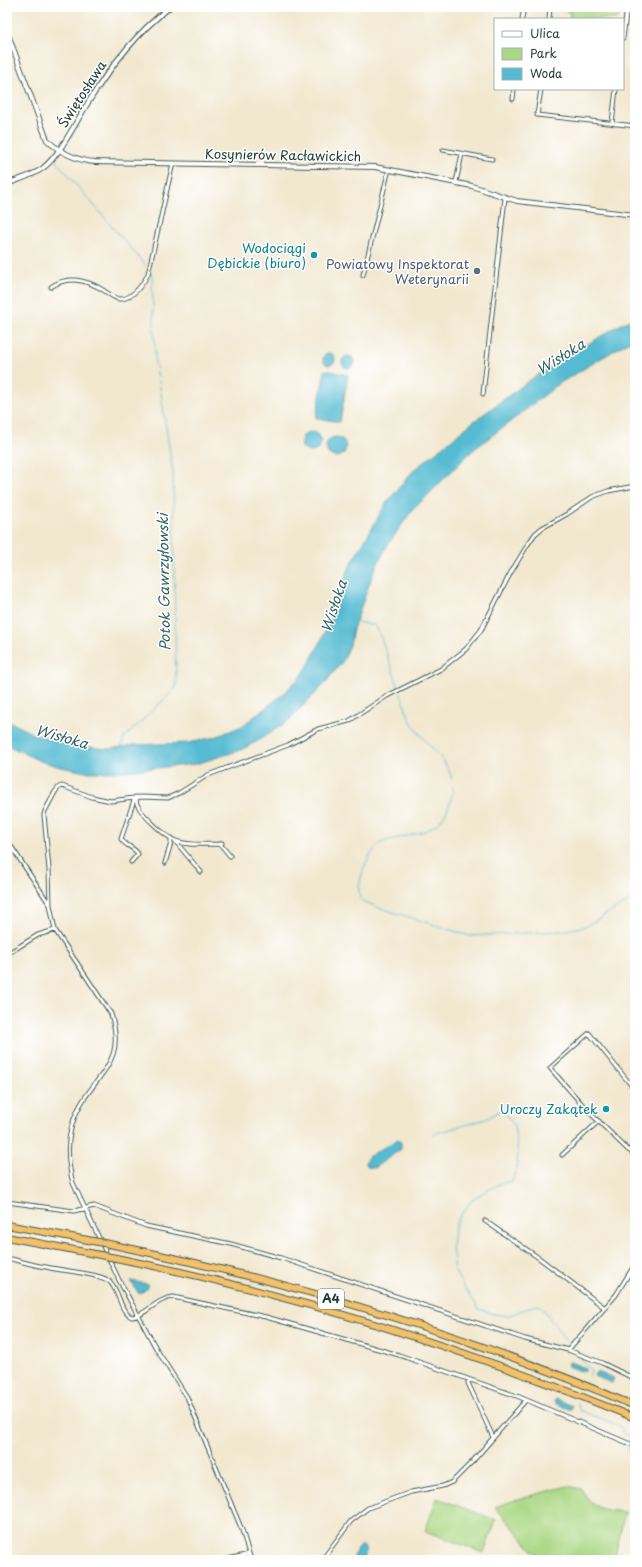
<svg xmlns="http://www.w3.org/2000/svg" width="642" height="1567" font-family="'Playpen Sans',sans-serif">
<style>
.green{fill:#acd885;stroke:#668a5c}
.water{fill:#54bbd2;stroke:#3a7c83}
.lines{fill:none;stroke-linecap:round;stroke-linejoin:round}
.stream{stroke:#54bbd2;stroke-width:1}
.minor-casing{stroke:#3f574b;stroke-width:5}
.tertiary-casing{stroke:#3f574b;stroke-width:6}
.motorway-casing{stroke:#3f574b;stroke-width:8}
.minor{stroke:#fff;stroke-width:3}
.tertiary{stroke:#fff;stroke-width:4}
.motorway{stroke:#f4c16a;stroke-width:6}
.motorway-bridge-casing{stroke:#3f574b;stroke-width:8;stroke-linecap:butt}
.motorway-bridge{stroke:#f4c16a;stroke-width:6}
.culture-dot{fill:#0f9aa8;stroke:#fff;stroke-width:1.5}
.service-dot{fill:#5c6f8a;stroke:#fff;stroke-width:1.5}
.labels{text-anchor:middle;stroke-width:3;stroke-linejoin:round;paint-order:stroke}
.shield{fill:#fff;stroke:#627771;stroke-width:1}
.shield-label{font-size:12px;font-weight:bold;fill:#1f3d34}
.street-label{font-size:13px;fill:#1f3d34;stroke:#fff}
.culture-label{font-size:13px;fill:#0d838f;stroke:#fff;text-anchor:end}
.service-label{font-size:13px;fill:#4e5e75;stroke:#fff;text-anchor:end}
.water-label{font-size:14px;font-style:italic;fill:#2f6363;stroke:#fff}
</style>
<rect width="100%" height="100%" fill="#fff"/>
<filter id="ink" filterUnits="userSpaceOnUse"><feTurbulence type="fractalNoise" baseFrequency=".025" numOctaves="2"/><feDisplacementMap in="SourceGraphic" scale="8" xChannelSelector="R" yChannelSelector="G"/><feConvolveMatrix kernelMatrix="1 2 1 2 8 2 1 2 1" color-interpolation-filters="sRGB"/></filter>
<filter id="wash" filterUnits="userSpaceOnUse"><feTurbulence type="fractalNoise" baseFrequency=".012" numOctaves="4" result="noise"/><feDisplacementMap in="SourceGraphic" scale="16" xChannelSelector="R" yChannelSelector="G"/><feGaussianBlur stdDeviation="0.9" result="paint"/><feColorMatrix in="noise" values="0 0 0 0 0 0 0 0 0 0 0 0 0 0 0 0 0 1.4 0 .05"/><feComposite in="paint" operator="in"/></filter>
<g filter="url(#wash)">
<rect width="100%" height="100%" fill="#f2e8d0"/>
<path class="green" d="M565 7H624L623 14H619L618 19H570V12L565 11Z
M568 1486 581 1489C596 1511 599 1509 625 1512L614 1560H563L558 1553 547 1560H541L495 1507 522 1498Z
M437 1498 496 1520 484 1553 425 1531Z"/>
<path class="water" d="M635 317V338L560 383 472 451 411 512 387 546 374 571 353 629 350 645 343 661 320 689 288 721 263 738 241 750 196 764 115 772H85L61 767 40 761 7 745V720L33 734 79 746 109 749 133 745 188 743 215 737 242 726 282 695 303 674 319 645 336 608 342 585 351 564 387 502 414 470 473 422 530 380 616 327Z
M323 359a6 6 0 1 1 12 0a6 6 0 1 1-12 0Z
M342 362a6 6 0 1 1 12 0a6 6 0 1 1-12 0Z
M325 370 348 375 340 422 316 418Z
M301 442a10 10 0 1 1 20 0a10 10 0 1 1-20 0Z
M326 447a10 10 0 1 1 20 0a10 10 0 1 1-20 0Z
M398 1139 401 1143V1149L374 1168 368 1167 365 1162 368 1157Z
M131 1281 148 1284V1288L139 1294Z
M569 1362 586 1368 584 1372 567 1366Z
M596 1372 614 1378 612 1383 594 1376Z
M555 1399 572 1406 571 1410 554 1403Z
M362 1545C368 1549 365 1554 364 1560H353L357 1548Z"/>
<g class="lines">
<path class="stream" d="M165 15 175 7
M7 46 11 55
M122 60 147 31 158 21
M98 93 118 64
M68 142 88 110
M57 159 56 161 146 266
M151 273 152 276 153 307
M153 310 154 326
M154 329 155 346
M155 349V363L158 377
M356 622 374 625 378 630 399 688
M400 692C405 705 408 719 416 729 427 745 447 759 452 779
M121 748 124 738 176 688 173 473 159 381
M453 787C449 819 437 830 407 836 399 838 390 839 383 842 368 850 354 885 361 900L377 907 470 936 563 931 586 926 635 898
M506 1114 514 1125 518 1153 516 1170 512 1181 502 1183 487 1190 471 1201 457 1221 454 1230 452 1246 455 1272 465 1289 479 1309 493 1314 507 1316 536 1305 541 1306 569 1345
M433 1134 486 1119 501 1110
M581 1358 591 1370 589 1378
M578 1404 579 1410 620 1426 623 1433 630 1436V1441
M628 1447 629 1454 635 1461"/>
</g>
</g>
<g filter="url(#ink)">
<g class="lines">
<g class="minor-casing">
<path id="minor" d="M522 19 524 7
M549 19 550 7
M623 38 627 7
M541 89 537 115 635 126
M513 99 514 89
M612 123 616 89
M443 150 492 159
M456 182 462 154
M363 275 389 169
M51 287C67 275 87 280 103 290 108 293 113 298 119 299 132 300 143 284 148 274L173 163
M483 394 505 198
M137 797C136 800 136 803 138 806 143 816 166 837 176 841 189 846 206 844 220 844L222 843
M7 840 50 905
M175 841 201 872
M220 844 230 856
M131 862 138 854C134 847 125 846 121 839L135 797
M165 863 171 843V838
M7 954 38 935 55 930
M635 1090 589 1033 550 1068 588 1111 627 1149 635 1155
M562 1155 599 1121
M7 1202 74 1211 94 1206 146 1226 231 1244 281 1258 525 1339 568 1350 602 1363 635 1379
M485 1221 539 1258 605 1308
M7 1258C20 1261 33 1265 46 1267 61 1271 98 1273 109 1281 120 1290 119 1312 132 1317 146 1316 155 1299 173 1297L266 1317 399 1355 517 1396 635 1446
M568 1350 616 1295 635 1264
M468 1379V1383L493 1437
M224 1560 249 1554
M253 1560 250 1557 242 1530 187 1397 157 1350 119 1280 73 1183C65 1154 67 1125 84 1099 106 1066 124 1057 111 1014L55 930 50 905 49 869 44 815 45 811 55 792 59 787 62 786 92 797 111 801 141 797 168 798 179 793 208 775 288 745 318 729 349 721 387 696 441 669 466 649 481 630 510 574 528 544 535 534 542 528 567 514 592 497 608 491 635 486
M322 1560 351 1521 368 1508 411 1492 443 1486 452 1482 473 1461 526 1400"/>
</g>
<g class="tertiary-casing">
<path id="tertiary" d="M7 32 47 140C59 152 78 161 95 162L375 167 472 186 517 201 635 215
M7 184C19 179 33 176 43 168 59 156 75 124 86 106 109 68 135 34 170 7"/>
</g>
<g class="motorway-casing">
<path id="motorway" d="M7 1225 93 1241
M7 1237 100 1255
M109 1244C289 1281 466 1334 635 1406
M116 1258C294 1294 468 1349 635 1418"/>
</g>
<use href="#minor" class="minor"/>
<use href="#tertiary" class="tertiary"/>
<use href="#motorway" class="motorway"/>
<g class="motorway-bridge-casing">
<path id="motorway-bridge" d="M93 1241 109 1244
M100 1255 116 1258"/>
</g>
<use href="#motorway-bridge" class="motorway-bridge"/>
</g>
</g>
<g class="culture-dot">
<circle cx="314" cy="255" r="4"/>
<circle cx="606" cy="1109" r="4"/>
</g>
<circle class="service-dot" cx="477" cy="271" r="4"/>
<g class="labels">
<rect class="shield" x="318" y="1289" width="26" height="20" rx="3"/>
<g class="shield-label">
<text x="331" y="1303">A4</text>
</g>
<g class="street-label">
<text transform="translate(82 94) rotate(-57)" y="5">Świętosława</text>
<text transform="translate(283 155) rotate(1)" y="5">Kosynierów Racławickich</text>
</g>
<g class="culture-label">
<text x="306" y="253">Wodociągi<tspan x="306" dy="15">Dębickie (biuro)</tspan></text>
<text x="598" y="1114">Uroczy Zakątek</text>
</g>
<g class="service-label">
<text x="469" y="269">Powiatowy Inspektorat<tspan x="469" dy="15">Weterynarii</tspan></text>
</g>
<g class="water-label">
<text transform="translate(561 357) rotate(-32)" y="5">Wisłoka</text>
<text transform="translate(164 582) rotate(-91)" y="5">Potok Gawrzyłowski</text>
<text transform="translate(334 606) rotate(-72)" y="5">Wisłoka</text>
<text transform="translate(62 737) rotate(16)" y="5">Wisłoka</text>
</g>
</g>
<rect width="642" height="1567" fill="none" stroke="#fff" stroke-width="24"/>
<rect x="494" y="18" width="130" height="72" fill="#ffffff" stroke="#a5b1ae"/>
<rect x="502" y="31" width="20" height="6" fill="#ffffff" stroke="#a5b1ae"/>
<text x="530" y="38" font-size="12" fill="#1f3d34">Ulica</text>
<rect x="502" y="48" width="20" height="12" fill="#acd885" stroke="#a5b1ae"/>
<text x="530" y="58" font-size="12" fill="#1f3d34">Park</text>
<rect x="502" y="68" width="20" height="12" fill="#54bbd2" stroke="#a5b1ae"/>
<text x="530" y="78" font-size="12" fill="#1f3d34">Woda</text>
</svg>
